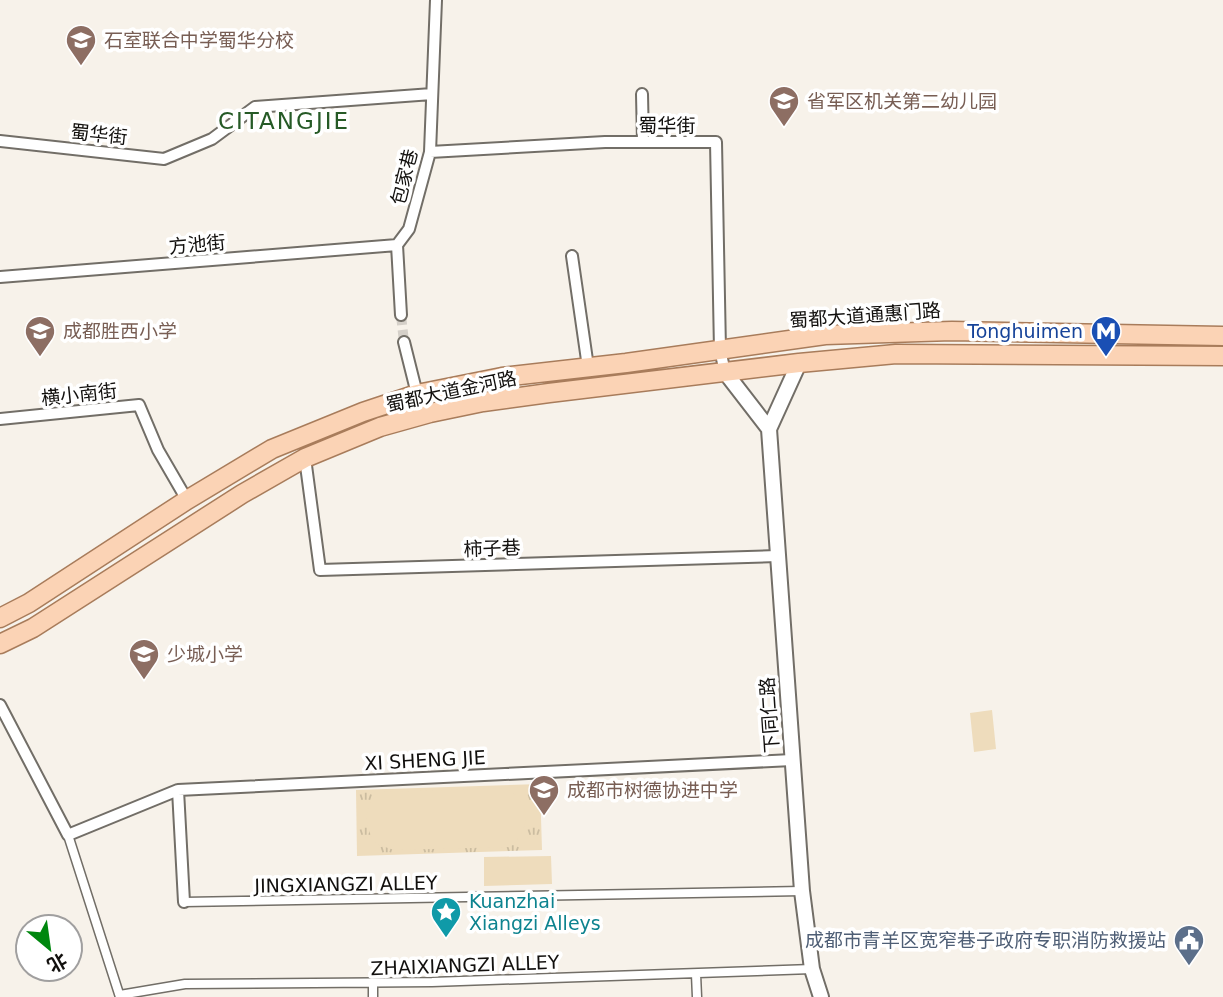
<svg xmlns="http://www.w3.org/2000/svg" width="1223" height="997" font-family="'DejaVu Sans','Noto Sans SC',sans-serif">
<style>
.grass{fill:url(#grass-tufts)}
.pitch{fill:#eedcbc}
.lines{fill:none;stroke-linecap:round;stroke-linejoin:round}
.minor-tunnel{stroke:#d5d0c9;stroke-width:10;stroke-dasharray:10 5;stroke-linecap:butt}
.pedestrian-casing{stroke:#726e67;stroke-width:11}
.minor-casing{stroke:#726e67;stroke-width:14}
.tertiary-casing{stroke:#726e67;stroke-width:18}
.primary-casing{stroke:#a87c5b;stroke-width:21}
.pedestrian{stroke:#fff;stroke-width:8}
.minor{stroke:#fff;stroke-width:10}
.tertiary{stroke:#fff;stroke-width:14}
.primary{stroke:#fbd3b5;stroke-width:18}
.labels{text-anchor:middle;stroke-width:7;stroke-linejoin:round;paint-order:stroke}
.education-label{font-size:19px;fill:#785e54;stroke:#fff;text-anchor:start}
.street-label{font-size:19px;fill:#12100e;stroke:#fff}
.transit-label{font-size:19px;fill:#164399;stroke:#fff;text-anchor:end}
.culture-label{font-size:19px;fill:#0d838f;stroke:#fff;text-anchor:start}
.service-label{font-size:19px;fill:#4e5e75;stroke:#fff;text-anchor:end}
.quarter-label{font-size:23px;letter-spacing:2px;fill:#265a26;stroke:#fff}
</style>
<defs>
<pattern id="grass-tufts" width="24" height="20" patternUnits="userSpaceOnUse" patternTransform="scale(1.75)"><rect width="24" height="20" fill="#eedcbc"/><path d="M3 7l-1-3M5 7V3M7 7l1-3M15 17l-1-3M17 17v-4M19 17l1-3" fill="none" stroke="#cbbca0"/></pattern>
</defs>
<rect width="100%" height="100%" fill="#f7f2ea"/>
<path class="grass" d="M540 784 542 850 357 856 356 790Z"/>
<path class="pitch" d="M992 710 996 749 974 752 970 713Z
M505 788C532 801 531 830 510 847L394 850 376 844C364 828 362 803 381 792Z
M551 856 552 884 484 886V857Z"/>
<g class="lines">
<path class="minor-tunnel" d="M401 315 404 342"/>
<g class="pedestrian-casing">
<path id="pedestrian" d="M68 835 120 997
M184 902 802 891
M696 974 697 997
M373 983V997
M120 995 185 984 432 982 812 969"/>
</g>
<g class="minor-casing">
<path id="minor" d="M642 94 643 142
M0 141 164 159 212 139 255 107 432 94
M430 152 605 142H716L720 350 725 372
M572 256 588 367
M0 277 397 245
M401 315 397 245 409 229 430 152 436 0
M404 342 417 394
M0 419 139 405 158 450 187 500
M305 458 320 570 777 556
M0 705 68 835 178 790 792 760
M178 790 184 902"/>
</g>
<g class="tertiary-casing">
<path id="tertiary" d="M799 363 769 429 802 891 812 969 821 997
M725 372 769 429"/>
</g>
<g class="primary-casing">
<path id="primary" d="M0 618 29 603 187 500 272 449 363 412 417 394 502 377 626 363 825 335 952 331 1223 336
M0 644 33 628 242 494 305 458 380 427 430 413 483 402 549 393 799 363 896 354 1223 356"/>
</g>
<use href="#pedestrian" class="pedestrian"/>
<use href="#minor" class="minor"/>
<use href="#tertiary" class="tertiary"/>
<use href="#primary" class="primary"/>
</g>
<defs>
<g id="school-pin" transform="scale(1.575)"><path d="M0 17L-7.5 6A9.5 9.5 0 1 1 7.5 6Z" fill="#8d6e63" stroke="#fff"/><path d="M0-5L7-2L0 1L-7-2ZM-4 1L0 2.5L4 1V4Q0 6-4 4Z" fill="#fff"/></g>
<g id="metro-pin" transform="scale(1.575)"><path d="M0 17L-7.5 6A9.5 9.5 0 1 1 7.5 6Z" fill="#1a4fb4" stroke="#fff"/><path d="M-5.5 5V-5H-3L0 0L3-5H5.5V5H3V-.5L0 4L-3-.5V5Z" fill="#fff"/></g>
<g id="sight-pin" transform="scale(1.575)"><path d="M0 17L-7.5 6A9.5 9.5 0 1 1 7.5 6Z" fill="#0f9aa8" stroke="#fff"/><path d="M0-6L1.8-2.2L6-1.7L2.9 1.2L3.7 5.4L0 3.3L-3.7 5.4L-2.9 1.2L-6-1.7L-1.8-2.2Z" fill="#fff"/></g>
<g id="civic-pin" transform="scale(1.575)"><path d="M0 17L-7.5 6A9.5 9.5 0 1 1 7.5 6Z" fill="#5c6f8a" stroke="#fff"/><path d="M-.6-6.5H3V-4.5H.6V-3L4-1V1h2V6H-6V1h2V-1L-.6-3ZM-1.2 2.5V6h2.4V2.5Z" fill="#fff"/></g>
</defs>
<g fill-rule="evenodd">
<use href="#school-pin" x="81" y="40"/>
<use href="#school-pin" x="784" y="101"/>
<use href="#school-pin" x="40" y="331"/>
<use href="#metro-pin" x="1106" y="331"/>
<use href="#school-pin" x="144" y="654"/>
<use href="#school-pin" x="544" y="790"/>
<use href="#sight-pin" x="446" y="912"/>
<use href="#civic-pin" x="1189" y="940"/>
</g>
<g class="labels">
<g class="education-label">
<text x="104" y="47">石室联合中学蜀华分校</text>
<text x="807" y="108">省军区机关第二幼儿园</text>
<text x="63" y="338">成都胜西小学</text>
<text x="167" y="661">少城小学</text>
<text x="567" y="797">成都市树德协进中学</text>
</g>
<g class="street-label">
<text x="667" y="132">蜀华街</text>
<text transform="translate(99 134) rotate(6)" y="7">蜀华街</text>
<text transform="translate(404 177) rotate(-76)" y="7">包家巷</text>
<text transform="translate(197 244) rotate(-5)" y="7">方池街</text>
<text transform="translate(865 315) rotate(-4)" y="7">蜀都大道通惠门路</text>
<text transform="translate(451 391) rotate(-12)" y="7">蜀都大道金河路</text>
<text transform="translate(79 394) rotate(-6)" y="7">横小南街</text>
<text transform="translate(492 548) rotate(-2)" y="7">柿子巷</text>
<text transform="translate(769 715) rotate(-94)" y="7">下同仁路</text>
<text transform="translate(425 760) rotate(-3)" y="7">XI SHENG JIE</text>
<text transform="translate(346 884) rotate(-1)" y="7">JINGXIANGZI ALLEY</text>
<text transform="translate(465 965) rotate(-2)" y="7">ZHAIXIANGZI ALLEY</text>
</g>
<g class="transit-label">
<text x="1083" y="338">Tonghuimen</text>
</g>
<g class="culture-label">
<text x="469" y="908">Kuanzhai<tspan x="469" dy="22">Xiangzi Alleys</tspan></text>
</g>
<g class="service-label">
<text x="1166" y="947">成都市青羊区宽窄巷子政府专职消防救援站</text>
</g>
<g class="quarter-label">
<text x="284" y="129">CITANGJIE</text>
</g>
</g>
<g transform="translate(49 948) rotate(151)"><circle r="33" fill="#ffffff" stroke="#a09f9f" stroke-width="2"/>
<path d="M0-5L12 26L0 18L-12 26Z" fill="#00870f"/>
<text y="-10" font-size="19" font-weight="bold" text-anchor="middle" fill="#12100e">北</text>
</g>
</svg>
